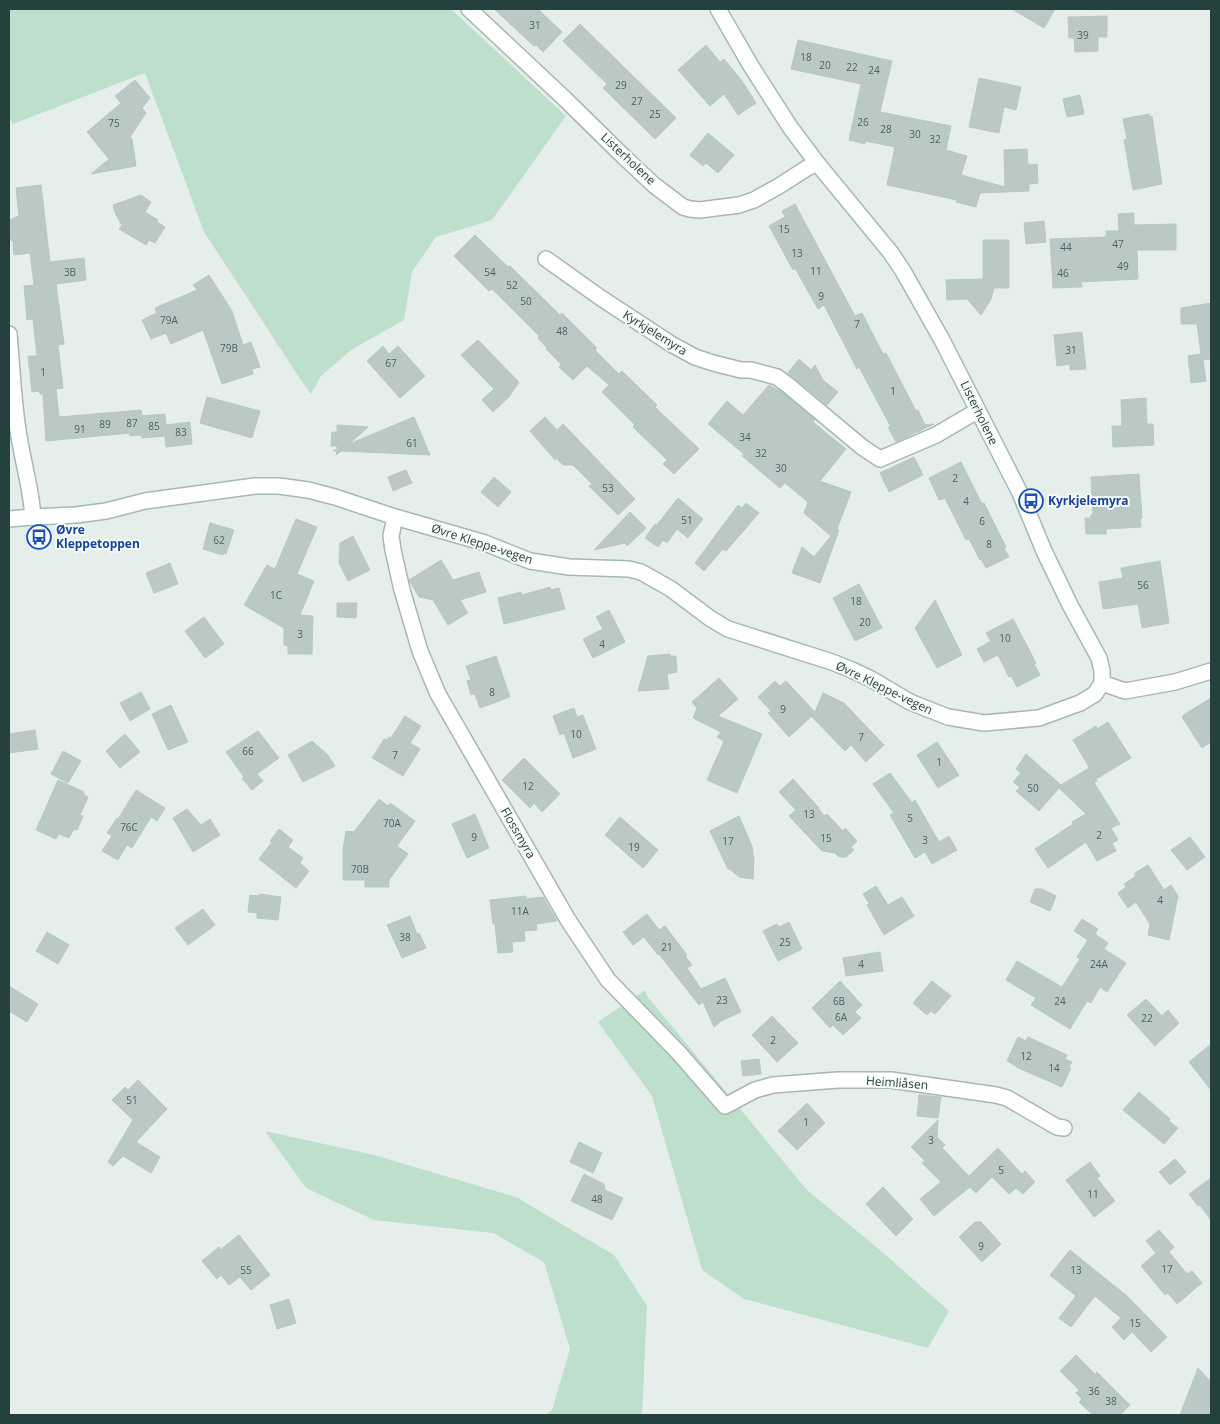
<svg xmlns="http://www.w3.org/2000/svg" width="1220" height="1424" font-family="'Open Sans',sans-serif">
<style>
.green{fill:#bedfcb}
.building{fill:#bac9c5;stroke:#b7c8c3}
.lines{fill:none;stroke-linecap:round;stroke-linejoin:round}
.street-casing{stroke:#a7b7b3;stroke-width:18}
.secondary-casing{stroke:#a3bab5;stroke-width:18}
.street{stroke:#fff;stroke-width:15}
.secondary{stroke:#fff;stroke-width:15}
.labels{text-anchor:middle;stroke-width:4;stroke-linejoin:round;paint-order:stroke}
.number-label{font-size:10px;fill:#4a635f}
.street-label{font-size:12px;fill:#24413d;stroke:#f6faf9}
.transit-label{font-size:12px;font-weight:bold;fill:#164399;stroke:#f6faf9;text-anchor:start}
</style>
<rect width="100%" height="100%" fill="#e5eeeb"/>
<path class="green" d="M9 9H451L566 116 492 220 436 237 412 272 404 320 351 350 321 376 311 394 299 377 204 232 145 73 13 124 9 117Z
M645 990 647 996 807 1190 881 1251 949 1311 928 1348 744 1299 702 1270 652 1096 598 1022Z
M265 1131 374 1155 516 1197 614 1255 647 1306 642 1415H545L552 1410 570 1349 544 1262 493 1233 374 1220 306 1188Z"/>
<path class="building" d="M494 9H538L562 32 543 52 536 45 534 46Z
M1012 9H1055L1044 28Z
M1107 16V37H1098V51L1075 52 1074 38H1069L1068 17Z
M580 24 676 118 655 139 603 88 607 84 563 41Z
M798 40 892 61 880 112 951 126 946 150 967 156 961 175 1005 187 1004 150 1027 149 1028 165 1037 164 1038 183 1029 184V191L980 193 976 207 956 202 957 200 887 185 895 147 865 141V144L849 140 861 84 791 69Z
M706 45 720 62 724 59 742 81 756 103 738 115 724 94 710 106 678 70Z
M979 78 1021 87 1016 110 1004 107 999 133 969 127Z
M135 80 150 98 142 108 146 113 130 137 132 139 136 166 91 174 109 159 87 132 121 103 115 96Z
M1080 95 1084 114 1067 117 1063 99Z
M1149 114 1150 117 1152 116 1162 184 1133 190 1124 140 1127 139 1123 119Z
M708 133 734 155 718 173 706 163 703 166 690 155Z
M41 185 50 262 84 258 86 280 56 284 64 344 58 345 63 388 56 389 59 417 141 410 142 416 165 414 166 425 190 422 192 444 166 447 165 436 142 438V435L130 436V433L46 441 43 394H40L39 391 32 392 28 356H37L33 319 27 320 24 286 34 285 30 253 14 255 13 241 9 239V220L19 216 16 188Z
M141 195 151 202 145 212 158 220 157 222 165 227 155 243 149 240 146 245 119 229 122 225 116 215 113 205Z
M795 204 855 316 862 313 883 354 886 353 916 411 918 410 925 425 934 424 896 442 888 427H891L859 367 857 369 824 305 818 309 795 268 793 270 769 226 785 217 782 211Z
M1134 213V225L1176 224V250H1137L1138 279 1081 282 1082 287 1053 288 1050 239 1106 237V231H1119L1118 214Z
M1044 221 1046 242 1026 244 1024 223Z
M475 235 508 267 510 266 560 315 562 313 597 348 595 350 619 374 622 371 657 405 655 407 699 449 674 474 663 464 667 460 633 427 635 425 602 392 609 385 587 366 573 380 559 367 561 364 546 349 547 348 538 338 539 336 492 289 489 291 454 256Z
M983 240H1009V288H994L991 299 981 315 967 299 947 300 946 280 983 279Z
M209 275 232 311 243 345 251 342 260 367 252 369 253 374 222 384 203 330 171 344 166 333 151 339 142 320 157 313 155 308 197 290 193 285Z
M1211 303V359L1203 360 1206 381 1191 383 1188 356 1201 354 1197 324H1181V308Z
M1082 332 1086 369 1070 370V364L1057 366 1054 335Z
M478 340 519 382 509 397 493 412 482 400 494 389 461 355Z
M383 346 389 354 398 346 425 376 400 398 367 361Z
M799 359 811 370 815 365 823 380 838 392 827 405 788 373Z
M769 385 783 393 815 420 813 422 846 449 820 481 851 492 837 529 839 530 820 583 792 573 802 547 814 557 831 536 804 513 808 502 785 483 780 488 742 456 744 454 708 424 727 401 743 415Z
M207 397 260 411 252 438 200 423Z
M1146 398 1147 424H1153L1154 445 1113 447 1112 426H1122L1121 400Z
M414 417 430 455 341 451 336 455 337 451H333L337 449V446H331L332 432H337V425L368 427 349 444Z
M545 417 557 430 563 424 635 499 618 515 589 486 592 484 573 465H563L556 458 555 460 530 431Z
M914 457 923 475 889 492 880 473Z
M961 462 982 504 984 503 1006 547 1004 548 1009 557 986 568 981 559 980 560 969 539 966 540 945 498 939 500 929 478Z
M406 470 412 483 393 491 388 477Z
M1139 474 1142 518 1140 519 1141 527 1106 529V534H1086L1085 518H1091V515H1093L1091 477Z
M494 477 511 492 498 507 481 492Z
M678 498 703 519 688 538 677 529 667 543 663 540 658 547 645 538 655 524 656 526Z
M746 503 759 513 726 551 723 549 704 571 695 563 738 505 742 508Z
M630 512 646 528 627 546 625 543 594 550Z
M296 519 317 527 297 574 314 581 300 615 313 616 312 654H288V646L284 645V628L244 605 267 565 275 569Z
M210 523 234 530 226 554 224 553 223 555 203 549Z
M353 536 370 570 348 581 339 563 340 543Z
M441 560 453 580 479 572 486 592 460 600 468 613 448 625 433 600 419 597 409 580Z
M1160 561 1169 623 1142 628 1138 604 1103 609 1099 582 1123 578 1121 568Z
M170 563 178 584 154 593 146 573Z
M859 584 882 628 855 641 833 598Z
M550 587 551 590 559 588 565 609 504 624 498 598 521 592 522 595Z
M935 600 962 655 937 668 915 628Z
M337 603H357L356 618 337 617Z
M609 610 625 642 593 658 583 639 603 629 596 617Z
M204 617 224 644 205 658 185 631Z
M1013 619 1036 663 1034 664 1040 675 1017 687 1011 676 1009 677 998 655 984 662 977 649 991 641 986 633Z
M670 654V656H676L677 672 667 674 669 689 638 691 648 656Z
M496 656 510 697 480 708 475 694 471 695 467 681 471 680 466 666Z
M719 678 738 699 718 716 762 734 737 793 707 780 724 741 717 737 721 732 693 718 697 708 692 702Z
M775 681 780 686 786 681 815 712 823 693 844 703 884 745 866 762 851 745 845 751 812 717 813 715 789 737 768 713 771 711 758 697Z
M141 692 150 709 130 721 120 703Z
M1211 698V742L1202 748 1182 717 1185 714Z
M171 705 188 742 168 750 152 714Z
M574 708 577 717 583 715 596 749 573 758 564 733 560 735 553 716Z
M405 716 421 726 410 743 420 749 403 776 372 758 384 739 387 740 389 737 391 738Z
M1108 722 1131 758 1096 779 1073 740 1096 726 1097 729Z
M35 730 38 749 9 753V734Z
M258 731 279 758 257 774 263 781 252 790 242 778 244 777 226 752Z
M125 734 140 752 120 768 106 751Z
M312 741 328 755 335 766 303 782 288 755Z
M937 742 959 775 938 788 917 755Z
M63 751 81 761 68 783 51 774Z
M1026 754 1061 785 1089 768 1097 781 1094 783 1120 824 1111 828 1118 840 1112 843 1116 851 1097 861 1086 842 1048 868 1035 849 1073 824 1072 822 1086 814 1059 788 1039 811 1016 791 1020 787 1013 782 1021 773 1016 769Z
M524 758 560 794 542 812 534 803 530 808 502 780Z
M890 773 912 803 915 800 939 842 949 836 957 850 932 864 925 852 915 858 890 815 894 813 873 784Z
M793 779 819 808H818L824 816 827 814 843 831 845 828 857 841 851 847 854 850 846 857H839L835 853 822 851 789 816 796 810 779 792Z
M58 780 84 792 83 794 88 797 80 815 83 816 77 830 74 829 69 838 59 834 56 839 36 830Z
M136 790 165 808 157 821 151 817 132 848 127 845 118 860 102 851 112 836 107 833 117 818 118 819Z
M379 799 388 806 390 803 415 821 397 846 408 854 389 880V887H365V880H343V850L346 831 354 832Z
M187 809 201 825 210 819 220 835 193 852 173 818Z
M475 814 489 848 467 858 452 824Z
M739 816 752 846 754 861 753 879 739 877 730 869H728L710 831Z
M620 817 658 850 643 868 605 835Z
M279 829 293 840 288 847 303 858 300 863 309 871 296 888 259 859 272 842 270 841Z
M1190 837 1205 857 1187 870 1171 850Z
M1148 865 1164 890 1171 885 1178 896 1169 940 1148 935 1150 924 1136 902 1128 908 1118 893 1126 887 1124 884 1135 877V873Z
M876 886 888 905 902 897 914 916 884 935 867 905 869 903 863 894Z
M1035 889H1042L1056 896 1050 911 1030 902Z
M259 894 281 897 278 920 257 918V913L248 912 250 895 259 896Z
M526 896V899L543 897 557 921 536 924 537 930 524 931 525 941 512 942 513 952 498 953 495 924H493L490 900Z
M203 909 215 925 188 945 175 928Z
M647 914 659 930 665 926 687 955 685 956 692 965 687 968 701 989 725 978 741 1012 721 1021 714 1027 703 1002 699 1005 659 954 658 955 644 937 633 945 623 932Z
M410 916 417 934 419 933 426 948 402 958 387 925Z
M1082 919 1098 929 1095 934 1108 943 1104 949 1126 963 1107 992 1100 987 1091 1003 1087 1001 1070 1029 1031 1005 1036 998 1006 980 1017 961 1062 987 1080 959 1077 957 1088 940 1074 931Z
M789 922 802 949 778 961 763 931 777 924 779 927Z
M47 932 69 945 58 964 36 951Z
M880 952 883 971 846 976 843 958Z
M840 981 862 1005 855 1012 861 1018 843 1035 833 1025 830 1028 812 1008Z
M932 981 951 996 935 1014 931 1011 927 1015 913 1003Z
M9 986 38 1004 27 1022 9 1011Z
M1146 999 1162 1016 1168 1010 1179 1023 1155 1046 1127 1015Z
M772 1016 798 1043 777 1062 752 1035Z
M1018 1037 1026 1041 1028 1037 1067 1055 1065 1059 1072 1062 1069 1067 1071 1068 1062 1087 1016 1067V1066L1007 1061Z
M1211 1044V1090L1189 1062Z
M759 1059 761 1074 743 1076 741 1061Z
M138 1080 167 1109 136 1142 160 1157 151 1173 123 1156 113 1166 108 1162 133 1120 112 1100 125 1087 128 1090Z
M1139 1092 1170 1119 1169 1121 1178 1128 1164 1144 1123 1110Z
M919 1095 941 1097 938 1118 917 1116Z
M807 1103 825 1123 797 1150 778 1131Z
M938 1120 937 1137 945 1145 942 1148 969 1176 998 1148 1022 1174 1025 1171 1035 1182 1023 1194 1016 1188 1009 1194 992 1177 976 1193 970 1187 934 1216 920 1199 941 1182 922 1163 925 1161 911 1147Z
M579 1142 602 1153 593 1173 570 1162Z
M1175 1159 1186 1172 1170 1185 1159 1172Z
M1090 1162 1100 1176 1097 1178 1115 1201 1094 1217 1066 1180Z
M584 1174 604 1184 605 1190 623 1198 612 1220 571 1201Z
M1211 1178V1220L1200 1205 1198 1206 1189 1194Z
M883 1187 913 1219 896 1236 866 1204Z
M975 1222H981L1001 1244 982 1262 959 1237Z
M1159 1230 1174 1247 1169 1252 1187 1274 1192 1271 1202 1283 1177 1304 1168 1293 1165 1295 1141 1266 1156 1253 1146 1241Z
M239 1235 270 1275 251 1290 240 1277 229 1285 221 1275 217 1279 202 1261 219 1247 220 1250Z
M1070 1250 1127 1296 1167 1337 1151 1352 1132 1332 1124 1340 1112 1327 1121 1318 1095 1296 1071 1327 1059 1318 1076 1296 1050 1275Z
M289 1299 296 1323 277 1329 270 1305Z
M1076 1355 1095 1374 1097 1372 1130 1405 1120 1415H1093L1079 1402 1082 1399 1076 1393 1079 1390 1060 1371Z
M1198 1368 1211 1382V1415H1180Z"/>
<g class="lines">
<g class="street-casing">
<path id="street" d="M469 9 565 99 623 156 654 185 683 207 690 209 700 210 739 205 754 200 779 186 807 168 817 163
M546 259 601 298 671 344 695 357 713 363 741 370H751L777 377 789 386 862 447 880 459 936 435 977 411
M9 334C12 366 13 398 18 430 22 459 31 487 33 517
M395 517 391 536 393 550 402 590 420 651 438 694 568 920 608 980 679 1053 725 1106 755 1090 773 1085 838 1080H891L996 1095 1007 1098 1057 1127 1064 1128
M1102 683 1125 691 1175 682 1211 671"/>
</g>
<g class="secondary-casing">
<path id="secondary" d="M9 519 33 517 76 515 106 511 145 501 255 486H279L308 490 335 497 395 517 485 543 530 561 569 567 629 569 641 572 671 589 711 619 728 629 832 662 852 670 871 679 910 702 948 717 984 723 1039 718 1080 703 1095 694 1102 683V671L1099 658 1070 605 1044 551 1020 493 942 340 903 271 891 253 817 163 790 127 751 66 718 9"/>
</g>
<use href="#street" class="street"/>
<use href="#secondary" class="secondary"/>
</g>
<defs>
<g id="bus-ring" transform="scale(1.25)"><circle r="9.5" fill="#f6faf9" stroke="#1a4fb4" stroke-width="1.5"/><path d="M-5-6H5V4H4V6H2V4H-2V6H-4V4H-5ZM-3.5-4V0h7V-4ZM-3.5 1.2v1.5H-2V1.2ZM2 1.2v1.5H3.5V1.2Z" fill="#1a4fb4"/></g>
</defs>
<g fill-rule="evenodd">
<use href="#bus-ring" x="1031" y="501"/>
<use href="#bus-ring" x="39" y="537"/>
</g>
<g class="labels">
<g class="number-label">
<text x="535" y="29">31</text>
<text x="1083" y="39">39</text>
<text x="806" y="61">18</text>
<text x="825" y="69">20</text>
<text x="852" y="71">22</text>
<text x="874" y="74">24</text>
<text x="621" y="89">29</text>
<text x="637" y="105">27</text>
<text x="655" y="118">25</text>
<text x="863" y="126">26</text>
<text x="114" y="127">75</text>
<text x="886" y="133">28</text>
<text x="915" y="138">30</text>
<text x="935" y="143">32</text>
<text x="784" y="233">15</text>
<text x="1118" y="248">47</text>
<text x="1066" y="251">44</text>
<text x="797" y="257">13</text>
<text x="1123" y="270">49</text>
<text x="816" y="275">11</text>
<text x="70" y="276">3B</text>
<text x="490" y="276">54</text>
<text x="1063" y="277">46</text>
<text x="512" y="289">52</text>
<text x="821" y="300">9</text>
<text x="526" y="305">50</text>
<text x="169" y="324">79A</text>
<text x="857" y="328">7</text>
<text x="562" y="335">48</text>
<text x="229" y="352">79B</text>
<text x="1071" y="354">31</text>
<text x="391" y="367">67</text>
<text x="43" y="376">1</text>
<text x="893" y="395">1</text>
<text x="132" y="427">87</text>
<text x="105" y="428">89</text>
<text x="154" y="430">85</text>
<text x="80" y="433">91</text>
<text x="181" y="436">83</text>
<text x="745" y="441">34</text>
<text x="412" y="447">61</text>
<text x="761" y="457">32</text>
<text x="781" y="472">30</text>
<text x="955" y="482">2</text>
<text x="608" y="492">53</text>
<text x="966" y="505">4</text>
<text x="687" y="524">51</text>
<text x="982" y="525">6</text>
<text x="219" y="544">62</text>
<text x="989" y="548">8</text>
<text x="1143" y="589">56</text>
<text x="276" y="599">1C</text>
<text x="856" y="605">18</text>
<text x="865" y="626">20</text>
<text x="300" y="638">3</text>
<text x="1005" y="642">10</text>
<text x="602" y="648">4</text>
<text x="492" y="696">8</text>
<text x="783" y="713">9</text>
<text x="576" y="738">10</text>
<text x="861" y="741">7</text>
<text x="248" y="755">66</text>
<text x="395" y="759">7</text>
<text x="939" y="766">1</text>
<text x="528" y="790">12</text>
<text x="1033" y="792">50</text>
<text x="809" y="818">13</text>
<text x="910" y="822">5</text>
<text x="392" y="827">70A</text>
<text x="129" y="831">76C</text>
<text x="1099" y="839">2</text>
<text x="474" y="841">9</text>
<text x="826" y="842">15</text>
<text x="925" y="844">3</text>
<text x="728" y="845">17</text>
<text x="634" y="851">19</text>
<text x="360" y="873">70B</text>
<text x="1160" y="904">4</text>
<text x="520" y="915">11A</text>
<text x="405" y="941">38</text>
<text x="785" y="946">25</text>
<text x="667" y="951">21</text>
<text x="861" y="968">4</text>
<text x="1099" y="968">24A</text>
<text x="722" y="1004">23</text>
<text x="839" y="1005">6B</text>
<text x="1060" y="1005">24</text>
<text x="841" y="1021">6A</text>
<text x="1147" y="1022">22</text>
<text x="773" y="1044">2</text>
<text x="1026" y="1060">12</text>
<text x="1054" y="1072">14</text>
<text x="132" y="1104">51</text>
<text x="806" y="1126">1</text>
<text x="931" y="1144">3</text>
<text x="1001" y="1174">5</text>
<text x="1093" y="1198">11</text>
<text x="597" y="1203">48</text>
<text x="981" y="1250">9</text>
<text x="1167" y="1273">17</text>
<text x="246" y="1274">55</text>
<text x="1076" y="1274">13</text>
<text x="1135" y="1327">15</text>
<text x="1094" y="1395">36</text>
<text x="1111" y="1405">38</text>
</g>
<g class="street-label">
<text transform="translate(628 159) rotate(43)" y="4">Listerholene</text>
<text transform="translate(655 333) rotate(32)" y="4">Kyrkjelemyra</text>
<text transform="translate(979 413) rotate(64)" y="4">Listerholene</text>
<text transform="translate(482 544) rotate(18)" y="4">Øvre Kleppe-vegen</text>
<text transform="translate(884 688) rotate(26)" y="4">Øvre Kleppe-vegen</text>
<text transform="translate(518 833) rotate(60)" y="4">Flossmyra</text>
<text transform="translate(897 1083) rotate(4)" y="4">Heimliåsen</text>
</g>
<g class="transit-label">
<text x="1048" y="505">Kyrkjelemyra</text>
<text x="56" y="534">Øvre<tspan x="56" dy="14">Kleppetoppen</tspan></text>
</g>
</g>
<rect width="1220" height="1424" fill="none" stroke="#24413d" stroke-width="20"/>
</svg>
